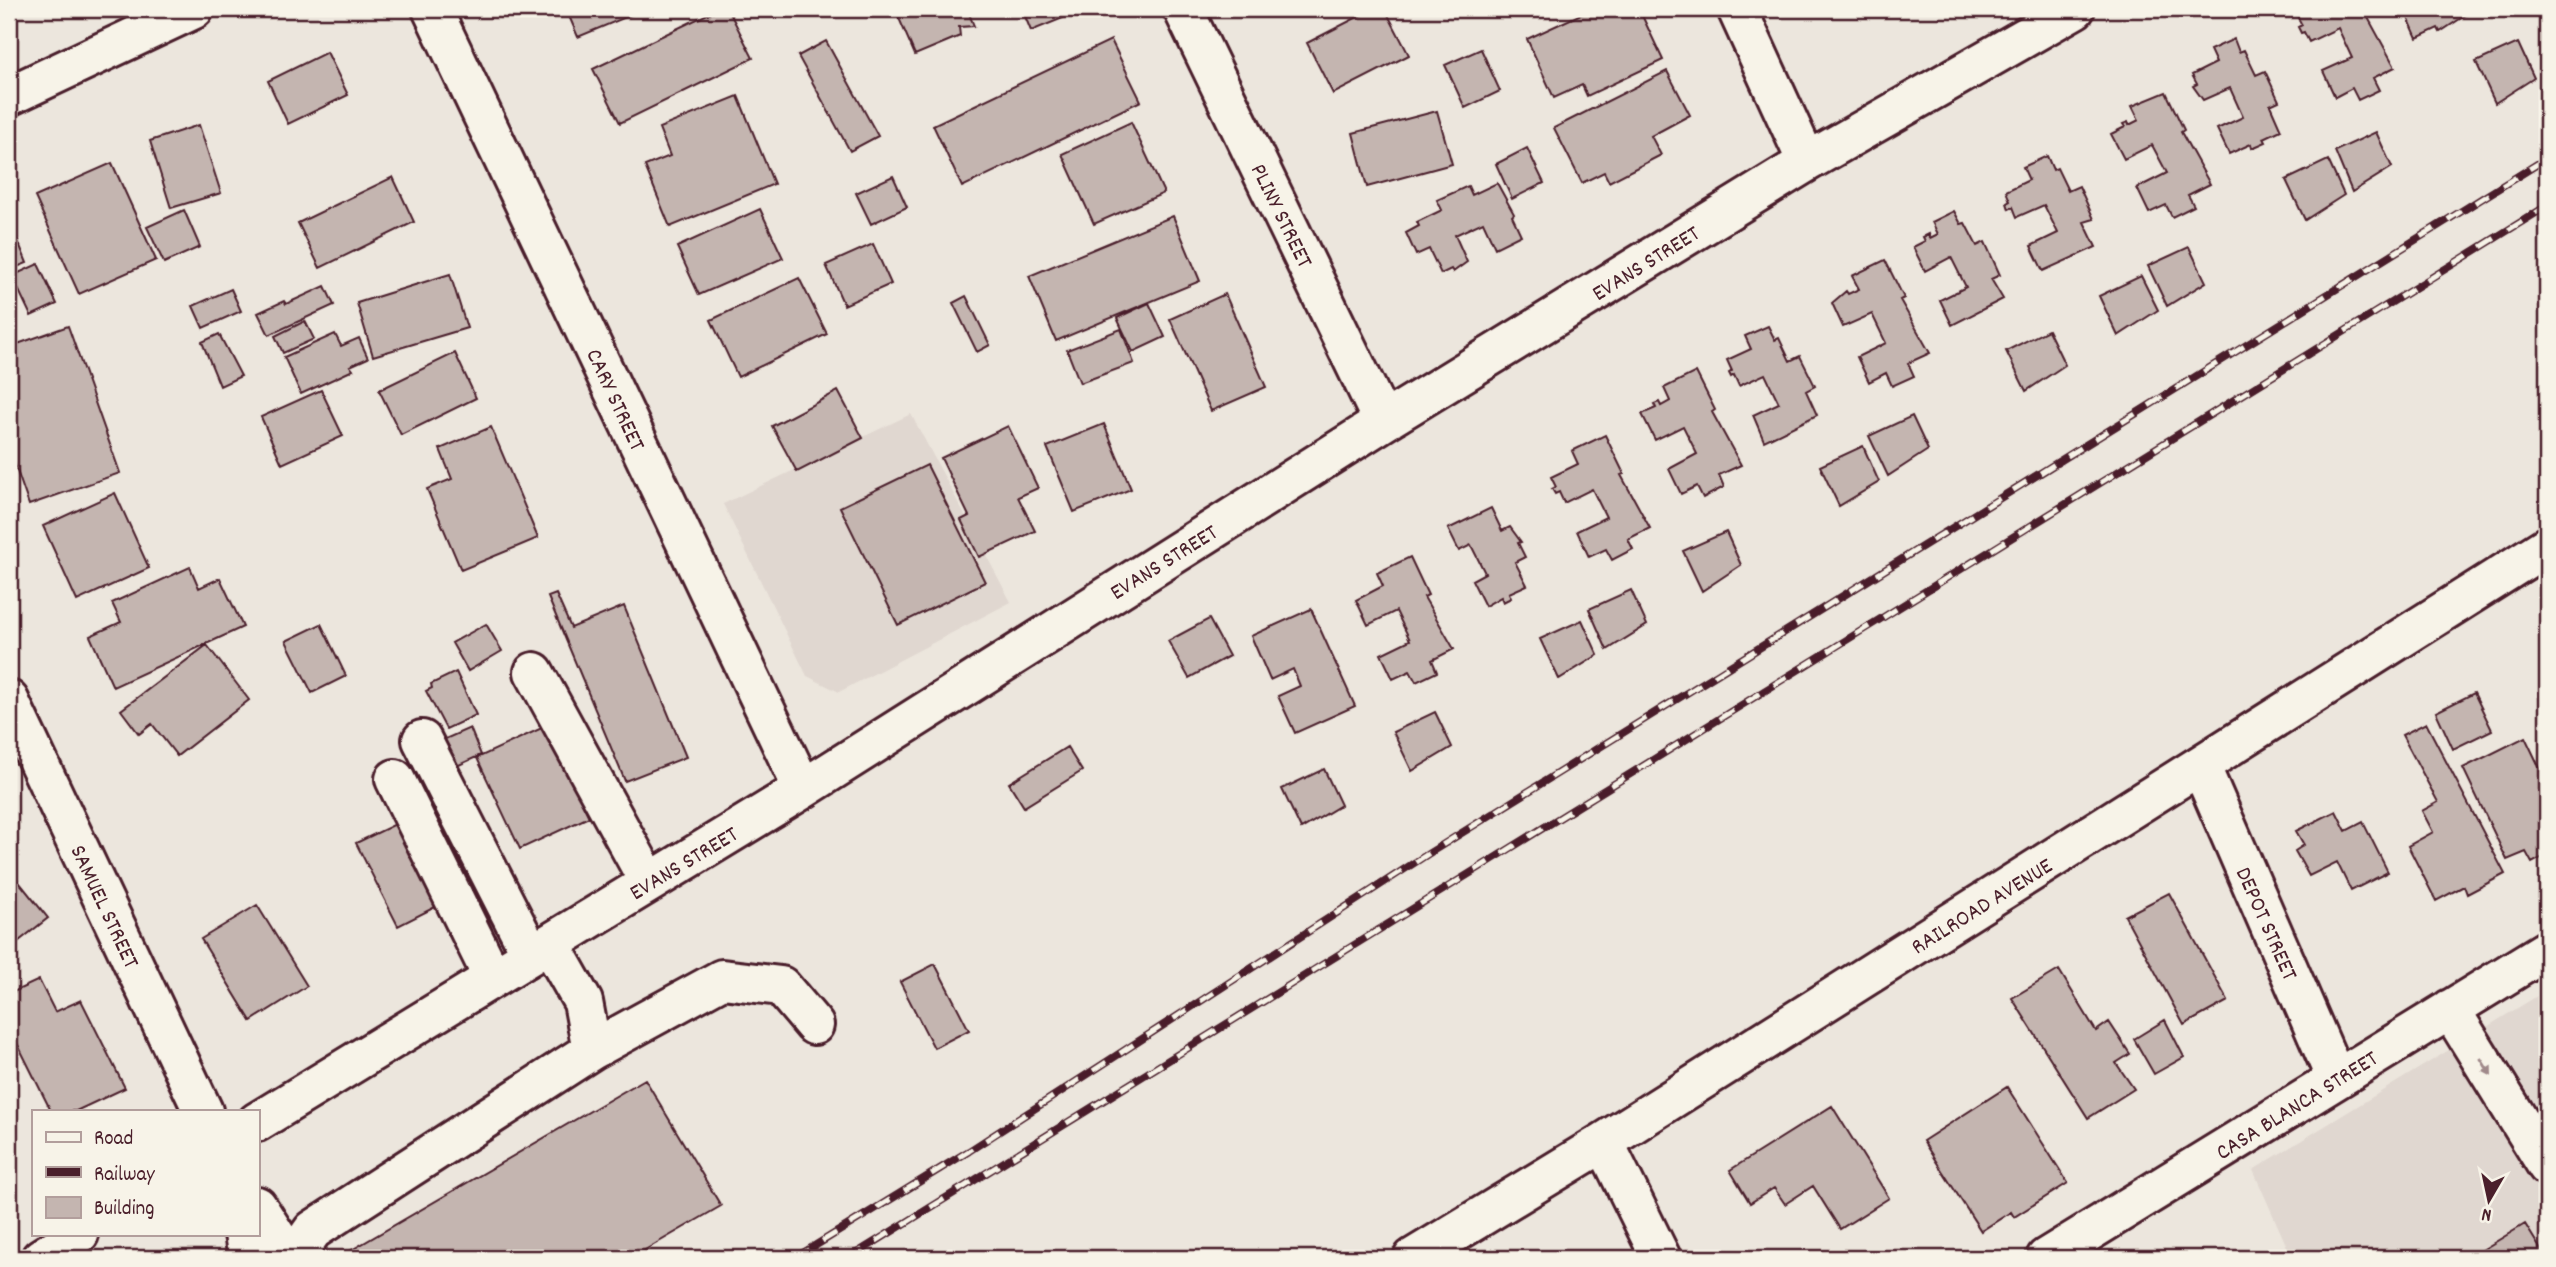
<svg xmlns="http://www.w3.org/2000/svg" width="2556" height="1267" font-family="Dekko,sans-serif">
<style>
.built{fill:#e0d7d0}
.building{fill:#c4b5b0;stroke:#4a1f2b;stroke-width:2}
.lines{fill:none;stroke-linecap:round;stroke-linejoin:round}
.minor-casing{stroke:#4a1f2b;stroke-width:44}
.minor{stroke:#f7f3e8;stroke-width:38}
.rail-casing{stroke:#4a1f2b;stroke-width:8}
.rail{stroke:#f7f3e8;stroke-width:5;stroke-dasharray:16;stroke-linecap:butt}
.oneway{fill:#a0898a}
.labels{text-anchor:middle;stroke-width:5;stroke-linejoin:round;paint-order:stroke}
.street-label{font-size:23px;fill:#4a1f2b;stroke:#f7f3e8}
</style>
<rect width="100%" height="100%" fill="#ece6dd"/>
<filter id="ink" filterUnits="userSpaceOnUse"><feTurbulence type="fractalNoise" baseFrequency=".0143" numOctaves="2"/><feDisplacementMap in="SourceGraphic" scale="14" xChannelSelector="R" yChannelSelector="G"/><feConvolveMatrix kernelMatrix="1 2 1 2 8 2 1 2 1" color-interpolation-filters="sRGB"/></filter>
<g filter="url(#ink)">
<path class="built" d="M911 414 1011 602 839 692 807 676 723 504Z
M2547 990V1258H2292L2253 1170Z"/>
<path class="building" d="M566 9H642L643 10 578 37Z
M718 9H728L753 58 620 123 593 69Z
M895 9H972L968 11 974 26 959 27 960 36 915 55Z
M1022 9H1085L1031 31Z
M1373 9H1385L1409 55 1333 94 1307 43Z
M1592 9H1639L1663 60 1587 96 1582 85 1554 98 1527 39Z
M2312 9H2368L2370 12 2366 14 2395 67 2373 78 2379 90 2358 100 2352 88 2335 97 2323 71 2352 58 2338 28 2309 42 2304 32 2301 33 2298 27 2302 25 2297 16Z
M2414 9H2467L2469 13 2440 32 2438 28 2417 38 2406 13Z
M2234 39 2239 52 2244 50 2256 75 2265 71 2279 101 2270 105 2281 130 2264 138 2266 142 2252 148 2251 144 2229 154 2217 129 2243 117 2230 88 2203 100 2193 86 2197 84 2192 75 2216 63 2210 50Z
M1111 40 1141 101 962 187 933 125Z
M826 41 878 136 850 151 798 56Z
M2518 43 2534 78 2495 103 2476 62Z
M1481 49 1500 91 1465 108 1445 65Z
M327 52 348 95 288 124 268 81Z
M1667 71 1690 115 1651 136 1661 155 1609 182 1604 172 1582 183 1554 128Z
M2166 92 2184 130 2181 132 2210 184 2188 195 2194 206 2172 217 2166 205 2149 213 2137 188 2167 173 2152 145 2124 159 2111 134 2125 127 2123 124 2128 122 2129 125 2139 120 2132 106Z
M738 96 774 184 670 227 645 166 670 156 659 128Z
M1437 111 1452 164 1367 187 1353 133Z
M1131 122 1164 193 1094 224 1062 154Z
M199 125 221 193 171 208 150 141Z
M2376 132 2392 167 2352 192 2335 151Z
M1527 148 1544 183 1512 199 1496 164Z
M2047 156 2053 170 2057 168 2068 191 2079 186 2094 219 2084 222 2096 247 2043 271 2031 246 2058 233 2044 205 2017 217 2013 207 2009 209 2007 203 2010 201 2006 191 2029 180 2023 167Z
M2328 160 2344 195 2305 220 2286 180Z
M112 163 156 260 79 294 35 197Z
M893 176 907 207 871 224 856 193Z
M393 177 414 222 320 268 298 223Z
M1497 183 1514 214 1512 216 1521 235 1495 248 1483 222 1455 235 1467 262 1453 272 1451 269 1441 274 1429 249 1416 255 1406 233 1419 226 1417 222 1442 210 1437 200 1468 186 1472 195Z
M760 209 783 258 699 295 677 247Z
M184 210 200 247 164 263 147 227Z
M1954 211 1961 224 1965 223 1977 246 1985 242 2000 275 1991 279 2003 299 1952 325 1940 300 1966 287 1951 257 1925 271 1913 247 1925 241 1923 237 1929 234 1930 238 1938 234 1932 222Z
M1173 216 1200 281 1056 341 1029 276Z
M9 219 27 263 9 270Z
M873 244 891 284 844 305 826 265Z
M2189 247 2206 282 2167 306 2148 266Z
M1885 260 1904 298 1900 300 1930 353 1908 363 1914 376 1892 386 1886 373 1869 382 1857 357 1886 343 1872 314 1843 327 1832 303 1846 291 1848 294 1859 289 1852 276Z
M38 264 57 304 31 316 12 276Z
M450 274 467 328 373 356 357 303Z
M2141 276 2158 310 2118 336 2099 296Z
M799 278 827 334 738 377 711 320Z
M325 286 334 305 269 335 258 313 284 301 286 304Z
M231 289 241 311 203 328 193 306Z
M1225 294 1266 387 1211 411 1170 319Z
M966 296 990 345 977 352 953 303Z
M1149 303 1165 337 1133 352 1117 318Z
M305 321 314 339 283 353 275 336Z
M68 326 120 473 29 505 9 448V347Z
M1768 326 1775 340 1779 338 1790 361 1800 356 1815 386 1806 391 1817 415 1764 441 1753 415 1779 403 1765 374 1739 386 1734 375 1731 377 1729 373 1732 371 1727 360 1751 349 1745 336Z
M1121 329 1134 363 1080 383 1067 350Z
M2048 330 2065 365 2026 391 2006 351Z
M219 334 241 376 220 386 202 342Z
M335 334 341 346 359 338 368 358 350 366 353 370 301 394 284 357Z
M455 353 476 398 401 435 379 390Z
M1696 372 1715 410 1712 412 1741 465 1719 475 1724 487 1703 498 1697 486 1681 494 1669 469 1697 454 1683 426 1655 440 1642 414 1656 408 1654 404 1659 402 1661 406 1670 401 1664 388Z
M321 390 343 436 282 464 261 417Z
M838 391 863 438 797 472 772 426Z
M1912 416 1928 450 1888 476 1869 436Z
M1104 424 1131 489 1074 512 1047 447Z
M1008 426 1038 488 1018 497 1035 531 979 557 961 520 969 516 941 458Z
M491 427 538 538 461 570 427 489 452 479 440 449Z
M1605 435 1624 474 1621 475 1650 528 1628 539 1633 549 1612 560 1606 549 1589 557 1577 531 1606 517 1592 489 1564 503 1559 492 1555 494 1552 489 1556 487 1551 477 1578 464 1572 451Z
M1863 446 1879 482 1839 506 1820 466Z
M927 465 985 582 898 625 840 507Z
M115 493 149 568 77 601 43 526Z
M1491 508 1502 531 1510 527 1521 542 1518 543 1525 557 1515 562 1527 585 1509 593 1511 598 1503 602 1501 597 1485 606 1472 580 1485 573 1471 545 1459 551 1448 529Z
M1726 532 1741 565 1702 591 1683 551Z
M1410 557 1428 595 1424 597 1454 649 1432 660 1437 672 1416 682 1410 671 1393 679 1381 654 1410 640 1396 611 1368 625 1356 600 1383 586 1377 573Z
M190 567 199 588 220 578 243 627 113 687 90 636 121 622 112 603Z
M1631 590 1647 625 1607 650 1589 609Z
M556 594 571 628 624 606 686 757 625 781 548 597Z
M1311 609 1355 706 1295 733 1278 696 1300 686 1293 669 1270 680 1251 636Z
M1209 619 1229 656 1189 678 1168 641Z
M1582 620 1598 655 1559 679 1540 639Z
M321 624 346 676 312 693 286 641Z
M486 624 502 651 468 671 452 643Z
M207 645 249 700 177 756 152 724 139 734 121 710Z
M456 672 476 715 446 729 426 691 432 688 431 684Z
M2474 693 2492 730 2453 749 2436 712Z
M1435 712 1452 747 1412 771 1393 732Z
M2426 723 2505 874 2467 894 2464 886 2436 901 2408 846 2433 832 2422 811 2438 802 2402 735Z
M546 726 589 817 520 849 477 758Z
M470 728 481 755 448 770 436 743Z
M2525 737 2547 783V855L2532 863 2526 852 2507 860 2463 768Z
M1067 747 1082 771 1024 807 1009 783Z
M1324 769 1341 805 1301 829 1282 789Z
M2336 811 2346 831 2363 822 2388 872 2351 891 2337 862 2309 876 2295 851 2304 845 2296 831Z
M406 819 447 901 398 926 356 843Z
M15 877 48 918 9 949V881Z
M2169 893 2228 1001 2184 1025 2125 916Z
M257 905 307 986 251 1021 201 939Z
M935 964 969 1030 934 1048 900 982Z
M2059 970 2096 1031 2109 1022 2130 1054 2116 1063 2134 1089 2088 1118 2012 998Z
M39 980 55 1012 81 1000 125 1088 76 1111H51L9 1027V994Z
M2165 1020 2184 1057 2154 1074 2134 1039Z
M645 1079 721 1206 631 1258H338Z
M2007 1087 2068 1183 2014 1217 2011 1212 1981 1231 1923 1141Z
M1832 1106 1889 1198 1840 1229 1813 1186 1785 1204 1774 1188 1750 1203 1730 1170Z
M2525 1224 2546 1258H2469Z"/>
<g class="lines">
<g class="minor-casing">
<path id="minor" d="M432 9 803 789
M1183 9 1383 422
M1737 9 1807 162
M9 96 194 9
M534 672 649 882
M9 700 203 1111
M422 740 531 954
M2201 767 2336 1079
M395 779 493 978
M2450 1009 2547 1166
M592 1050 722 979 781 986 814 1025
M257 1122 803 789 1383 422 1807 162 2075 9
M1604 1142 1661 1258
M257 1206 290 1258
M244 1234 248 1258
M41 1258 79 1234
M293 1258 313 1230 592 1050 583 1002 550 944
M1413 1258 1604 1142 2547 546
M2046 1258 2547 950"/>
</g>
<use href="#minor" class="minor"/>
<g class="rail-casing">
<path id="rail" d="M795 1258 969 1151 1431 852 2547 158
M849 1258 2547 206"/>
</g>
<use href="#rail" class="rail"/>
</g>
<defs><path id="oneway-solid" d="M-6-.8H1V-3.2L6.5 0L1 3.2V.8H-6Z" transform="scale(1.75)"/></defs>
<use class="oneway" href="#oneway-solid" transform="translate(2486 1067) rotate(58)"/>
</g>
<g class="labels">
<g class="street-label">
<text transform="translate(1283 215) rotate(64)" y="8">PLINY STREET</text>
<text transform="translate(1645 262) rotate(-32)" y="8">EVANS STREET</text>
<text transform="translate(617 399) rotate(65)" y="8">CARY STREET</text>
<text transform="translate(1163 561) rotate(-32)" y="8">EVANS STREET</text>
<text transform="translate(683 862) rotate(-31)" y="8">EVANS STREET</text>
<text transform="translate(1981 905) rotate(-32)" y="8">RAILROAD AVENUE</text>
<text transform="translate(106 906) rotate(65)" y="8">SAMUEL STREET</text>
<text transform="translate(2268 923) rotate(66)" y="8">DEPOT STREET</text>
<text transform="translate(2296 1104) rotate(-32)" y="8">CASA BLANCA STREET</text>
</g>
</g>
<rect width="2556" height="1267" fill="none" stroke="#f7f3e8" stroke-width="35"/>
<rect x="18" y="18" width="2521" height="1232" fill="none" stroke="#4a1f2b" stroke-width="2.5" filter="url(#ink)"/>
<rect x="32" y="1110" width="228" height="126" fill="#f7f3e8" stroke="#b29e9c" stroke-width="2"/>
<rect x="46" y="1132" width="35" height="10" fill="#f7f3e8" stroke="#b29e9c" stroke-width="2"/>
<text x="94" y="1144" font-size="21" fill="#4a1f2b">Road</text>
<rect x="46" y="1167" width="35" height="10" fill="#4a1f2b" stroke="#b29e9c" stroke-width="2"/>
<text x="94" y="1180" font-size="21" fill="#4a1f2b">Railway</text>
<rect x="46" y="1197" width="35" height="21" fill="#c4b5b0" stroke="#b29e9c" stroke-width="2"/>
<text x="94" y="1214" font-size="21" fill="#4a1f2b">Building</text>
<g transform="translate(2489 1200) rotate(189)" stroke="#f7f3e8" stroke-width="5" paint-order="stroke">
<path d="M0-5L12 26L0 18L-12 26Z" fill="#4a1f2b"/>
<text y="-10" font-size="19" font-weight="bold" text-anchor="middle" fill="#4a1f2b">N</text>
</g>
</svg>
